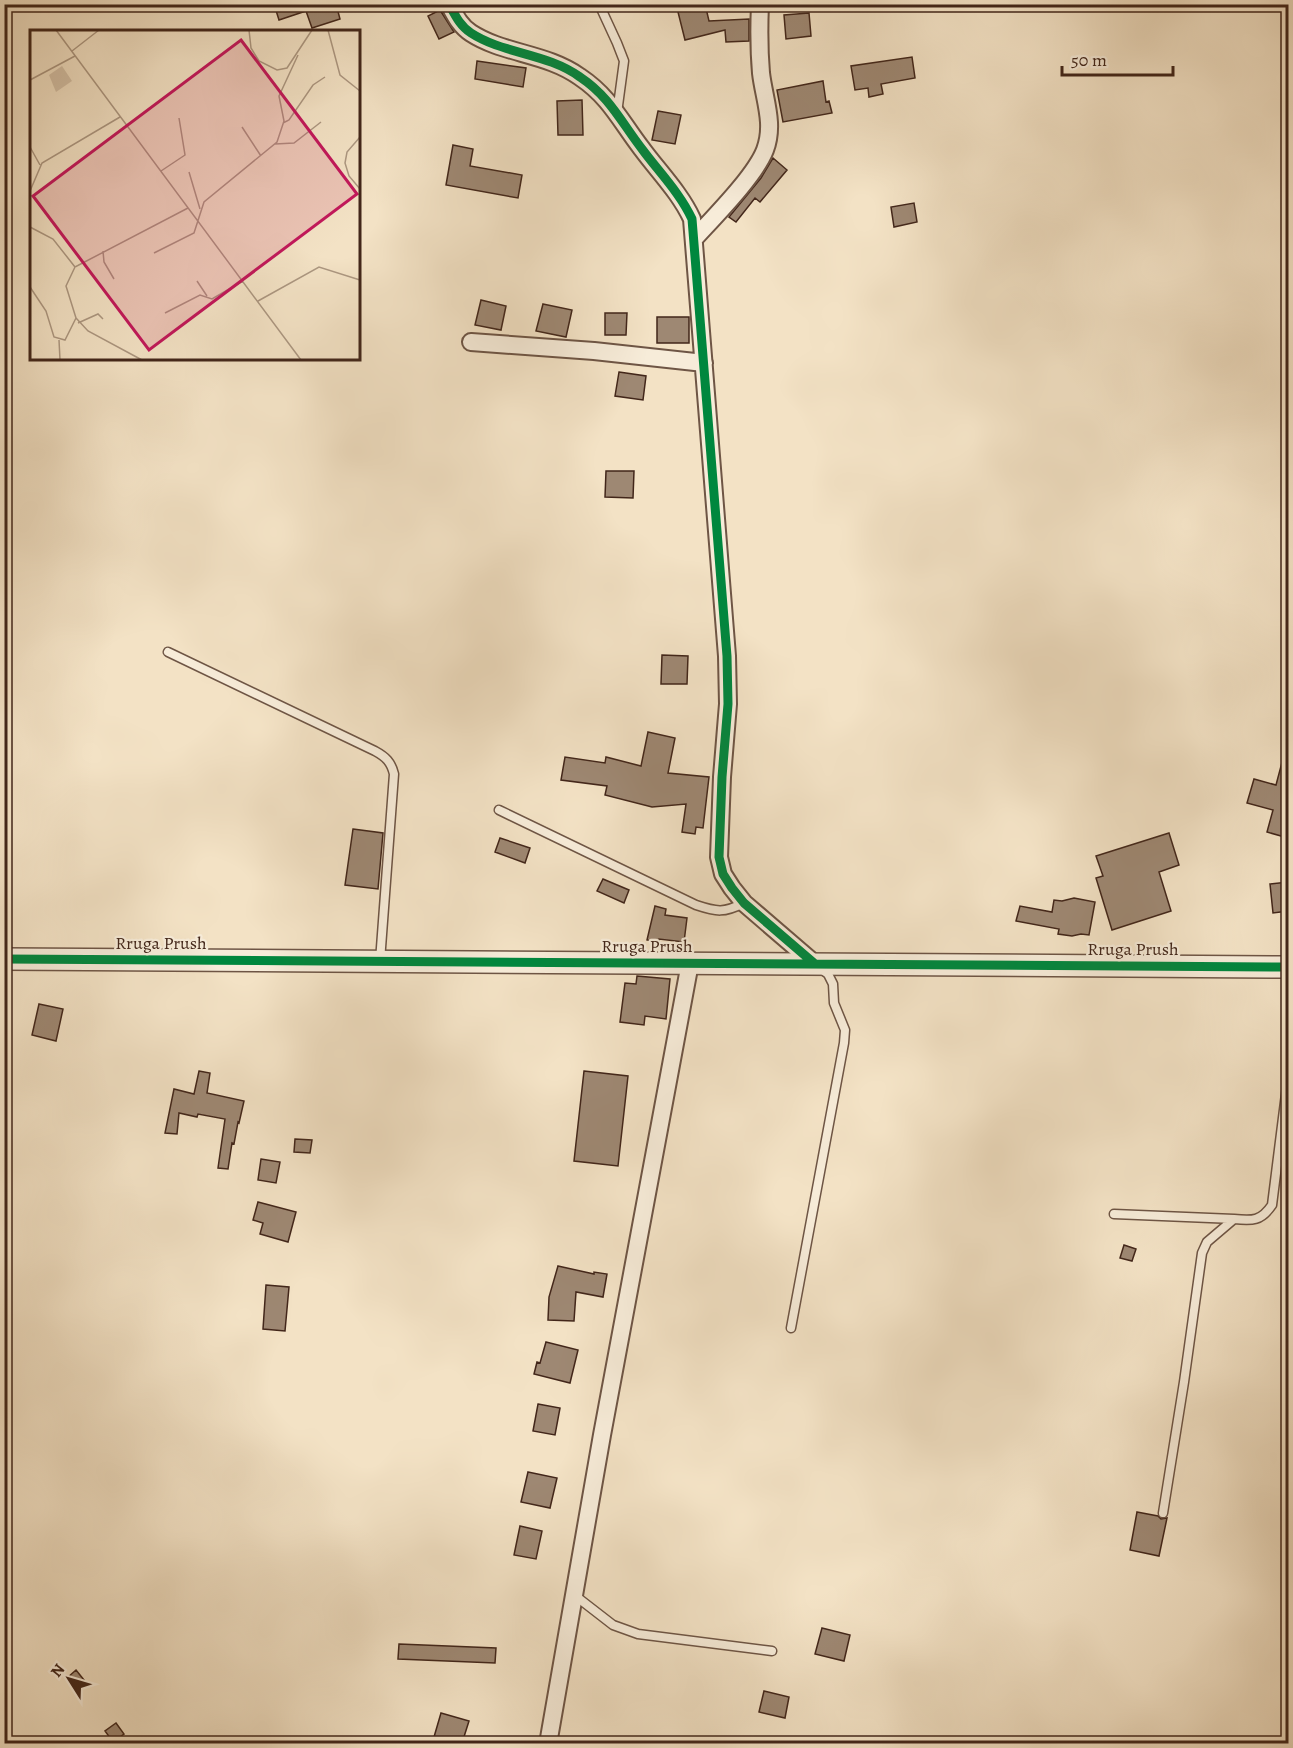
<svg xmlns="http://www.w3.org/2000/svg" width="1293" height="1748" font-family="Alegreya,serif">
<style>
.building{fill:#9e8873;stroke:#42261a;stroke-width:1.5}
.lines{fill:none;stroke-linecap:round;stroke-linejoin:round}
.service-casing{stroke:#6e5545;stroke-width:11}
.minor-casing{stroke:#6e5545;stroke-width:20}
.tertiary-casing{stroke:#6e5545;stroke-width:24}
.service{stroke:#f7ecd9;stroke-width:8}
.minor{stroke:#f7ecd9;stroke-width:16}
.tertiary{stroke:#f7ecd9;stroke-width:21}
.cycleway-casing{stroke:#f7ecd9;stroke-width:13}
.cycleway{stroke:#00873e;stroke-width:9}
.labels{text-anchor:middle;stroke-width:4.5;stroke-linejoin:round;paint-order:stroke}
.street-label{font-size:18px;fill:#42261a;stroke:#f7ecd9}
.inset-road{fill:none;stroke:#ac9781;stroke-width:1.5}
.view{fill:#c2185b;fill-opacity:0.15;stroke:#c2185b;stroke-width:3}
.inset-edge{fill:none;stroke:#42261a;stroke-width:3}
</style>
<rect width="100%" height="100%" fill="#f3e2c5"/>
<filter id="stains"><feTurbulence type="fractalNoise" baseFrequency=".00333" numOctaves="4"/><feColorMatrix values="0 0 0 0 .2 0 0 0 0 .09 0 0 0 0 .02 0 0 0 .5 -.17"/></filter>
<radialGradient id="worn" r=".72"><stop offset=".6" stop-color="#630" stop-opacity="0"/><stop offset="1" stop-color="#630" stop-opacity=".3"/></radialGradient>
<path class="building" d="M274 4H336L340 19 312 28 306 11 279 20Z
M676 4H705L709 21 749 19V41L726 42 725 30 685 40Z
M440 10 454 32 439 39 428 16Z
M809 13 811 36 786 39 784 15Z
M912 57 915 78 881 84 883 94 869 97 868 88 855 90 851 66Z
M477 61 526 68 523 87 475 79Z
M823 81 826 102 829 101 832 113 783 122 777 90Z
M582 100 583 135H558L557 101Z
M658 111 681 115 675 144 652 140Z
M453 145 473 149 470 166 522 175 518 198 446 185Z
M773 158 787 170 760 202 755 198 736 222 729 217 761 178Z
M914 203 917 222 894 227 891 207Z
M481 300 506 306 501 330 475 325Z
M543 304 572 310 566 337 536 331Z
M605 313H627L626 335H605Z
M657 317H689V343H657Z
M619 372 646 376 643 400 615 396Z
M606 471H634L633 498 605 497Z
M662 655 688 656 687 684H661Z
M648 732 675 738 668 773 709 777 703 828 696 827 695 834 682 832 686 804 652 807 605 795 607 786 561 780 565 757 605 763 606 757 641 766Z
M1285 751 1288 752V838L1267 832 1273 810 1247 803 1254 779 1276 785Z
M353 829 383 833 378 889 345 885Z
M1169 833 1179 865 1159 872 1171 911 1112 930 1096 878 1103 876 1096 856Z
M500 838 530 848 525 863 495 852Z
M603 879 629 890 624 903 597 891Z
M1288 882V911L1273 913 1270 884Z
M1074 898 1095 902 1089 935 1081 934 1072 936 1058 934 1059 929 1016 921 1020 906 1052 912 1054 900 1062 901Z
M655 906 666 909 665 915 687 918 684 942 659 939V942L647 940Z
M637 976 670 979 666 1019 645 1016 644 1025 620 1022 625 983 636 984Z
M39 1004 63 1009 56 1041 32 1035Z
M199 1071 210 1073 207 1093 244 1101 239 1123 238 1122 234 1144 232 1143 228 1169 218 1168 225 1119 198 1114 197 1117 179 1113 177 1134 165 1133 174 1089 194 1094Z
M584 1071 628 1076 618 1166 574 1161Z
M295 1139 312 1140 310 1153 294 1152Z
M261 1159 280 1162 276 1183 258 1180Z
M258 1202 296 1212 288 1242 260 1234 263 1223 253 1220Z
M1124 1245 1136 1249 1132 1261 1120 1258Z
M558 1266 594 1274V1272L607 1274 603 1297 576 1292 574 1321 548 1320 549 1297Z
M266 1285 289 1287 285 1331 263 1329Z
M546 1342 578 1350 570 1383 534 1374 537 1362 540 1363Z
M538 1404 560 1408 555 1435 533 1431Z
M528 1472 557 1478 550 1508 521 1502Z
M1137 1512 1158 1516 1161 1519 1167 1518 1159 1556 1130 1550Z
M520 1526 542 1531 536 1559 514 1555Z
M822 1628 850 1635 844 1661 815 1654Z
M399 1644 496 1648 495 1663 398 1659Z
M76 1670 84 1680 76 1688 67 1678Z
M764 1691 789 1697 785 1718 759 1712Z
M441 1713 469 1721 462 1743 434 1737Z
M116 1723 124 1734 113 1742 105 1731Z"/>
<g class="lines">
<g class="service-casing">
<path id="service" d="M599 4 617 43 624 61 617 113
M168 652 375 751C386 757 391 762 394 774L380 961
M499 810 696 905C717 912 724 913 744 903
M1114 1214 1234 1219
M791 1328 844 1043 845 1030 834 1003 833 984 828 974 820 968
M1163 1513 1184 1382 1202 1253 1207 1242 1234 1219C1253 1221 1261 1221 1272 1205L1288 1078
M573 1594 613 1625 638 1634 772 1651"/>
</g>
<g class="minor-casing">
<path id="minor" d="M449 4C455 15 460 26 471 33 503 54 547 53 580 77 610 97 621 122 642 149 659 172 680 193 692 219L727 656 728 704 722 777 719 857 723 874 732 888 744 903 815 964
M694 239C714 217 755 176 765 150 775 124 764 99 761 73 759 50 759 27 760 4
M471 342 594 351 704 363
M548 1744 602 1435 690 963"/>
</g>
<g class="tertiary-casing">
<path id="tertiary" d="M4 959 1288 967"/>
</g>
<use href="#service" class="service"/>
<use href="#minor" class="minor"/>
<use href="#tertiary" class="tertiary"/>
<g class="cycleway-casing">
<path id="cycleway" d="M449 4C455 15 460 26 471 33 503 54 547 53 580 77 610 97 621 122 642 149 659 172 680 193 692 219L727 656 728 704 722 777 719 857 723 874 732 888 744 903 815 964
M4 959 1288 967"/>
</g>
<use href="#cycleway" class="cycleway"/>
</g>
<g class="labels">
<g class="street-label">
<text x="161" y="949">Rruga Prush</text>
<text x="647" y="952">Rruga Prush</text>
<text x="1133" y="955">Rruga Prush</text>
</g>
</g>
<g transform="translate(30 30)">
<rect width="330" height="330" fill="#f3e2c5"/>
<path d="M32 36 42 51 26 62 19 45Z" fill="#d5c2a8"/>
<path class="inset-road" d="M26 0 271 330M219 0 221 18 229 31 247 40 257 38 282 0M298 0 310 45 330 61M42 21 69 0M0 50 45 26M253 93 259 90 283 55 295 47M212 97 231 126M330 107 317 122 315 133 319 146 330 159M245 114 264 113 291 92M0 117 10 135M131 141 155 125 149 88M159 142 170 179M0 161 12 133 90 87M0 197 23 209 45 237 158 178M73 221 74 232 84 249M124 223 164 203 174 172 247 112 254 91 249 66 268 25M167 251 177 266M0 257 16 281 24 307 35 310 46 288 36 256 45 237M228 271 289 237 330 250M135 283 170 265 182 269 213 251M46 288 58 301 112 330M48 293 68 284 73 289M29 310 30 330"/>
<path class="view" d="M211 10 327 164 119 320 3 166Z"/>
<rect width="330" height="330" class="inset-edge"/>
</g>
<rect width="1293" height="1748" fill="none" stroke="#f3e2c5" stroke-width="24"/>
<rect x="6" y="6" width="1281" height="1736" fill="none" stroke="#42261a" stroke-width="3"/>
<rect x="12" y="12" width="1269" height="1724" fill="none" stroke="#42261a" stroke-width="1.5"/>
<g transform="translate(69 1679) rotate(307)" stroke="#f7ecd9" stroke-width="4.5" paint-order="stroke">
<path d="M0-4.5L10 22L0 15L-10 22Z" fill="#42261a"/>
<text y="-9" font-size="16" font-weight="bold" text-anchor="middle" fill="#42261a">N</text>
</g>
<path d="M1062 66v9h111v-9" fill="none" stroke="#42261a" stroke-width="3"/>
<text x="1071" y="66" font-size="18" fill="#42261a" stroke="#f7ecd9" stroke-width="4.5" paint-order="stroke">50 m</text>
<rect width="100%" height="100%" filter="url(#stains)"/>
<rect width="100%" height="100%" fill="url(#worn)"/>
</svg>
